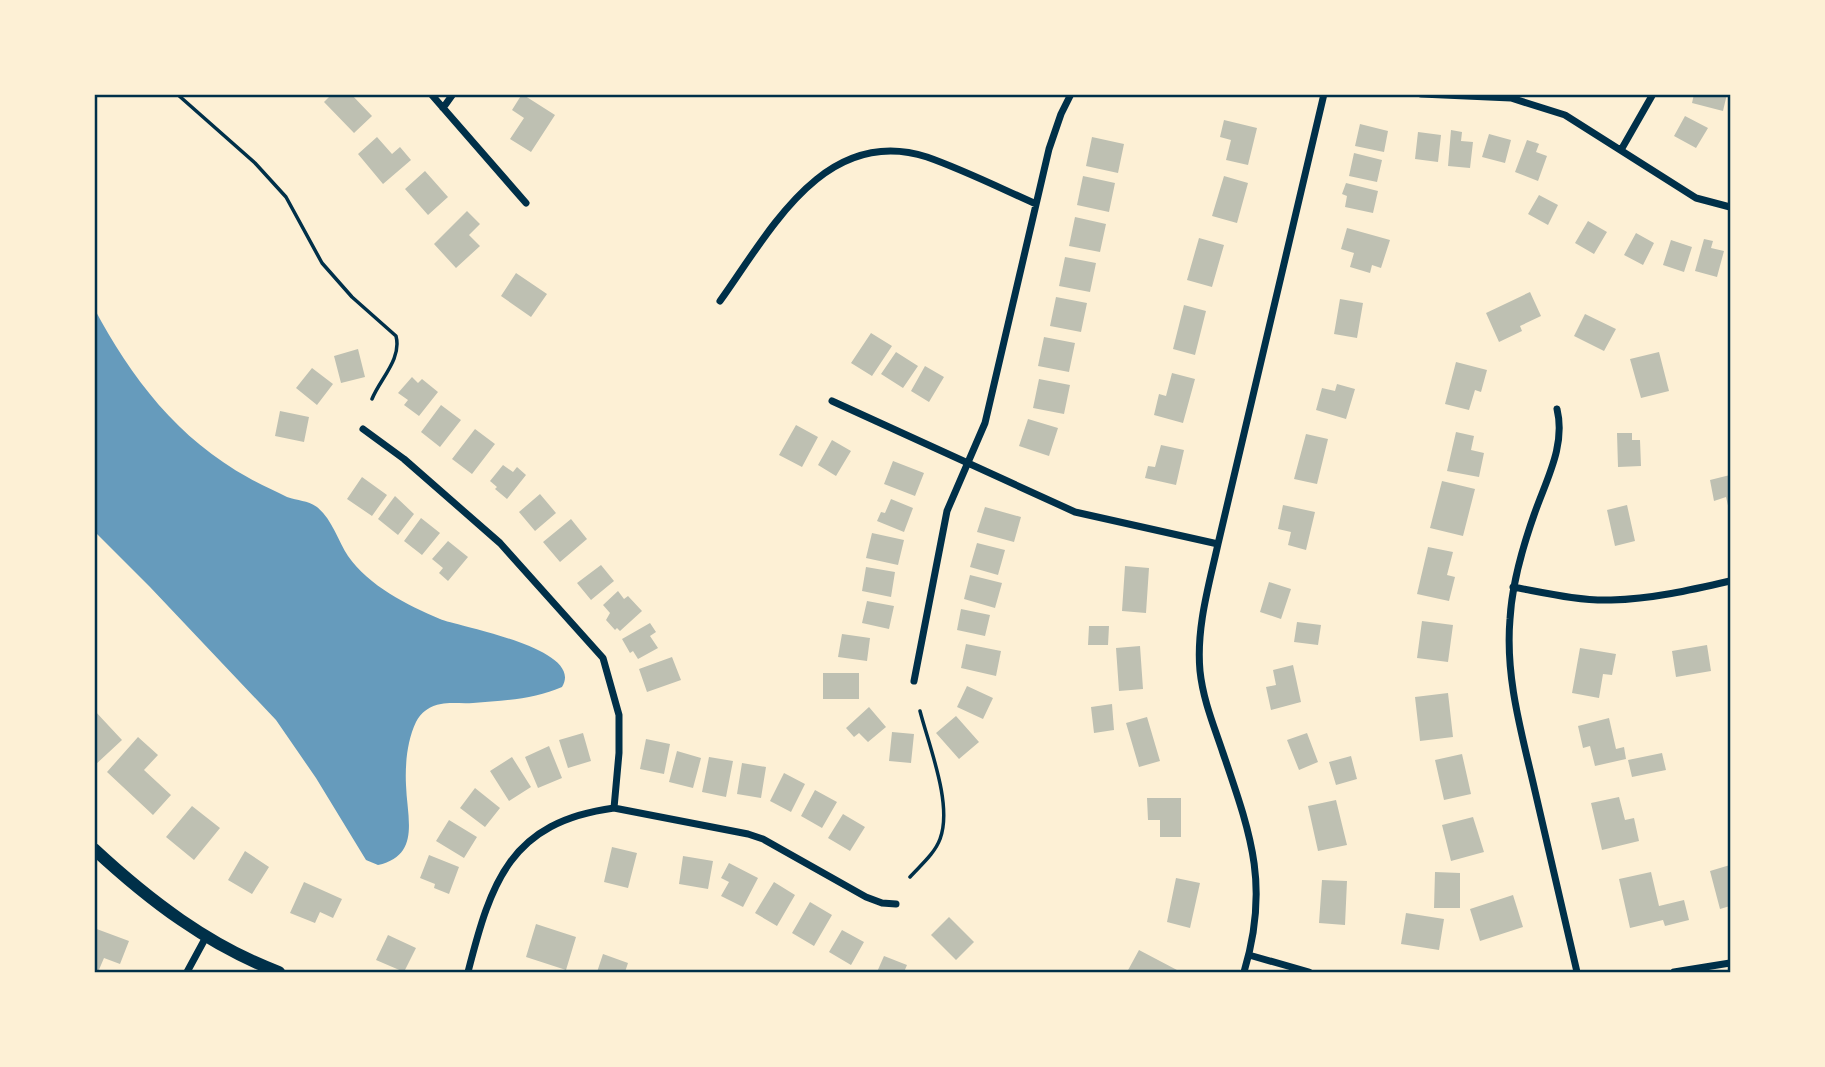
<svg xmlns="http://www.w3.org/2000/svg" width="1825" height="1067" font-family="Roboto,sans-serif">
<style>
.water{fill:#669bbc}
.building{fill:#bec0b2}
.lines{fill:none;stroke-linecap:round;stroke-linejoin:round}
.path{stroke:#003049;stroke-width:3.5}
.minor{stroke:#003049;stroke-width:7}
.tertiary{stroke:#003049;stroke-width:12}
.neatline{fill:none;stroke:#003049;stroke-width:2.5}
</style>
<rect width="100%" height="100%" fill="#fdf0d5"/>
<path class="water" d="M94 308C131 378 178 439 249 478 261 485 275 491 287 497 298 501 307 500 317 507 332 519 338 541 348 556 369 586 407 605 440 619 459 627 586 648 562 687 535 699 502 701 473 703 462 704 451 702 441 704 431 705 420 713 416 722 407 741 405 765 406 785 407 818 421 855 378 865L366 860 316 778 276 720 150 587 95 532Z"/>
<path class="building" d="M332 94H351L372 116 354 133 324 102Z
M522 94 555 115 531 152 510 139 524 118 512 110Z
M1694 94H1727L1723 111 1692 103Z
M1685 116 1708 128 1696 148 1674 136Z
M1224 120 1257 128 1248 165 1226 160 1231 140 1220 137Z
M1360 124 1388 131 1384 152 1355 146Z
M1451 130 1462 132 1461 141 1473 142 1470 168 1448 166Z
M1418 132 1441 135 1438 162 1415 159Z
M1489 134 1511 140 1505 163 1482 157Z
M377 137 392 154 400 147 411 160 383 184 358 154Z
M1092 137 1124 144 1118 173 1086 166Z
M1527 140 1539 144 1536 152 1547 156 1538 181 1515 172Z
M1354 153 1382 160 1377 182 1349 176Z
M425 171 448 197 428 215 405 189Z
M1083 176 1115 183 1109 212 1077 205Z
M1224 176 1248 183 1237 223 1212 216Z
M1346 183 1378 191 1373 213 1345 207 1347 196 1342 194Z
M1539 195 1558 205 1548 225 1528 214Z
M467 211 480 224 469 235 480 246 456 268 434 244Z
M1075 217 1106 224 1100 252 1069 246Z
M1588 221 1607 232 1594 254 1575 243Z
M1347 228 1390 240 1381 268 1372 265 1370 273 1350 267 1354 253 1341 249Z
M1636 233 1654 243 1643 265 1624 255Z
M1199 238 1224 245 1212 287 1187 280Z
M1704 239 1713 241 1711 248 1724 251 1717 277 1695 271Z
M1671 240 1692 247 1684 272 1663 265Z
M1065 257 1096 263 1090 292 1059 286Z
M516 273 547 294 531 317 501 296Z
M1530 292 1541 316 1520 326 1522 331 1499 342 1486 313Z
M1056 297 1087 303 1081 332 1050 326Z
M1340 299 1363 303 1357 338 1334 334Z
M1184 305 1206 311 1195 355 1173 349Z
M1585 314 1616 329 1604 351 1574 336Z
M871 333 892 346 872 376 851 363Z
M1044 337 1075 343 1069 372 1038 366Z
M358 349 365 377 341 383 334 356Z
M896 352 918 366 903 388 881 374Z
M1659 352 1669 391 1641 398 1630 359Z
M1456 362 1487 370 1481 392 1475 390 1469 410 1445 404Z
M925 366 944 377 929 402 911 391Z
M312 368 333 384 317 405 296 388Z
M1172 373 1195 379 1183 423 1154 415 1159 394 1166 396Z
M412 377 418 383 422 379 438 392 419 416 404 405 408 400 398 393Z
M1039 379 1070 385 1064 414 1033 408Z
M1337 384 1355 389 1346 419 1316 410 1322 388 1335 391Z
M441 405 461 420 440 447 421 432Z
M280 411 309 417 304 442 275 436Z
M1028 419 1058 428 1049 456 1019 446Z
M796 425 818 437 802 467 779 455Z
M475 429 495 444 472 474 452 459Z
M1456 432 1474 436 1471 450 1484 453 1479 477 1447 471Z
M1617 433H1632V440H1640L1641 466 1618 467Z
M1306 434 1328 439 1317 484 1294 479Z
M832 440 851 451 836 476 818 465Z
M1161 445 1184 450 1176 485 1145 478 1148 466 1155 467Z
M893 461 924 473 915 496 884 484Z
M503 465 513 472 517 467 526 475 507 499 495 489 497 487 490 481Z
M1730 475V510H1729L1726 497 1714 501 1710 480Z
M362 477 387 495 372 516 347 499Z
M1442 481 1475 489 1463 536 1430 528Z
M540 494 556 513 535 531 519 512Z
M395 496 414 514 398 535 378 519Z
M891 499 913 508 904 532 877 521 881 512 885 513Z
M1283 505 1315 512 1306 550 1288 545 1291 532 1278 529Z
M1627 505 1635 541 1615 546 1607 510Z
M985 507 1021 517 1014 542 977 532Z
M421 518 440 533 422 555 404 541Z
M571 519 587 539 560 562 543 542Z
M872 533 904 540 898 565 866 558Z
M448 541 468 557 448 581 439 573 443 568 432 559Z
M977 543 1005 550 998 575 970 567Z
M1428 547 1453 552 1447 575 1455 577 1449 601 1417 594Z
M601 565 614 581 591 600 577 583Z
M1125 566 1149 568 1146 613 1122 611Z
M866 567 895 572 891 597 862 591Z
M970 575 1002 583 995 608 964 599Z
M1269 582 1291 589 1281 619 1260 612Z
M618 591 624 599 628 596 642 611 620 631 617 628 615 630 606 620 610 613 603 605Z
M867 601 894 606 889 629 862 623Z
M961 609 990 615 985 636 957 630Z
M1422 621 1453 625 1448 662 1417 658Z
M1297 622 1321 625 1318 645 1294 642Z
M650 623 656 632 650 636 658 648 638 659 633 651 630 653 622 639Z
M1089 626H1109L1108 645H1088Z
M842 634 870 638 867 661 838 657Z
M966 644 1001 651 996 676 961 668Z
M1707 645 1711 671 1676 677 1672 651Z
M1140 646 1143 689 1119 691 1116 648Z
M1580 648 1616 654 1612 675 1603 674 1599 698 1572 693Z
M672 657 681 680 647 692 639 669Z
M1293 665 1301 702 1271 710 1266 687 1276 685 1273 670Z
M823 673H859V699H823Z
M967 686 993 698 983 719 957 707Z
M1448 693 1453 737 1420 741 1415 697Z
M1112 704 1114 730 1094 733 1091 707Z
M869 707 886 727 868 742 859 733 854 737 846 728Z
M94 710 122 740 94 766Z
M956 716 979 742 959 759 936 733Z
M1147 717 1160 761 1139 767 1126 723Z
M1609 718 1616 749 1624 747 1626 759 1595 766 1590 746 1583 748 1578 726Z
M892 732 914 734 911 763 889 761Z
M583 733 591 761 568 768 559 740Z
M1307 733 1318 762 1299 770 1287 740Z
M138 737 158 755 144 770 171 795 153 815 107 772Z
M646 739 670 744 664 774 640 769Z
M549 746 562 778 538 788 525 757Z
M677 751 701 758 693 788 669 782Z
M1662 753 1666 770 1632 777 1628 760Z
M1462 754 1471 794 1444 800 1435 760Z
M1351 756 1357 779 1336 785 1329 762Z
M512 757 531 787 509 801 490 771Z
M709 757 733 761 726 797 702 792Z
M742 763 766 767 761 798 737 794Z
M784 773 805 784 791 812 770 801Z
M475 788 500 808 485 827 460 808Z
M815 790 837 802 822 828 801 816Z
M1619 797 1625 820 1634 818 1639 841 1602 850 1591 803Z
M1147 798H1181V837H1160V820H1148Z
M1336 800 1347 845 1318 851 1308 806Z
M192 806 220 828 194 860 166 837Z
M843 814 865 827 850 851 828 838Z
M1473 817 1484 852 1451 861 1442 825Z
M449 820 477 837 464 858 436 841Z
M612 847 637 853 628 888 604 882Z
M245 851 269 867 252 894 228 880Z
M429 855 459 867 449 894 434 888 435 884 420 878Z
M683 856 713 861 708 889 679 884Z
M729 863 758 878 743 907 721 896 729 882 721 878Z
M1730 865V906L1720 909 1710 871Z
M1435 872 1460 873V908H1434Z
M1651 872 1659 906 1684 900 1689 920 1665 926 1663 920 1630 928 1619 879Z
M1176 878 1200 883 1190 928 1167 922Z
M1322 880 1347 881 1345 925 1319 923Z
M304 882 342 899 333 918 320 912 315 923 290 913Z
M774 882 795 895 777 926 755 913Z
M1513 895 1523 927 1480 941 1470 909Z
M810 902 832 915 814 946 792 933Z
M1406 913 1444 919 1439 950 1401 944Z
M949 917 974 942 956 960 931 935Z
M536 924 576 937 566 970 526 957Z
M94 928 129 941 120 964 104 958 98 972H94Z
M842 930 864 942 851 965 829 952Z
M388 935 416 948 404 972 376 960Z
M1139 950 1177 970 1176 972H1127Z
M603 954 628 963 625 972H597Z
M884 956 907 965 904 972H877Z"/>
<g class="lines">
<path class="path" d="M177 94 255 163 286 197 322 263 352 297 396 336C402 359 380 379 372 399
M910 877C921 865 935 853 940 839 953 805 929 746 920 711"/>
<path class="minor" d="M431 94 526 203
M1421 94 1511 98 1565 115 1696 198 1730 207
M443 108 453 94
M1621 150 1653 94
M720 301C769 233 824 124 927 157 964 170 1000 188 1036 204
M832 401 1075 512 1218 544
M1557 409C1566 446 1546 480 1534 515 1522 549 1512 583 1510 619 1505 678 1522 734 1535 791 1549 852 1563 912 1577 972
M363 429 404 459 500 543 603 658 619 715V753L614 808
M1513 587C1546 593 1579 601 1611 600 1652 599 1691 590 1730 581
M914 681 947 511 985 423 1049 149 1061 114 1071 94
M1249 955 1309 972
M187 972 206 937
M468 972C491 882 510 822 614 808L748 834 763 839 866 897 882 903 896 904
M1244 972C1270 886 1251 835 1223 753 1214 726 1203 700 1200 671 1196 628 1209 585 1218 544L1324 94
M1674 972 1730 963"/>
<path class="tertiary" d="M94 849C149 900 209 946 279 972"/>
</g>
<rect width="1825" height="1067" fill="none" stroke="#fdf0d5" stroke-width="192"/>
<rect x="96" y="96" width="1633" height="875" class="neatline"/>
</svg>
